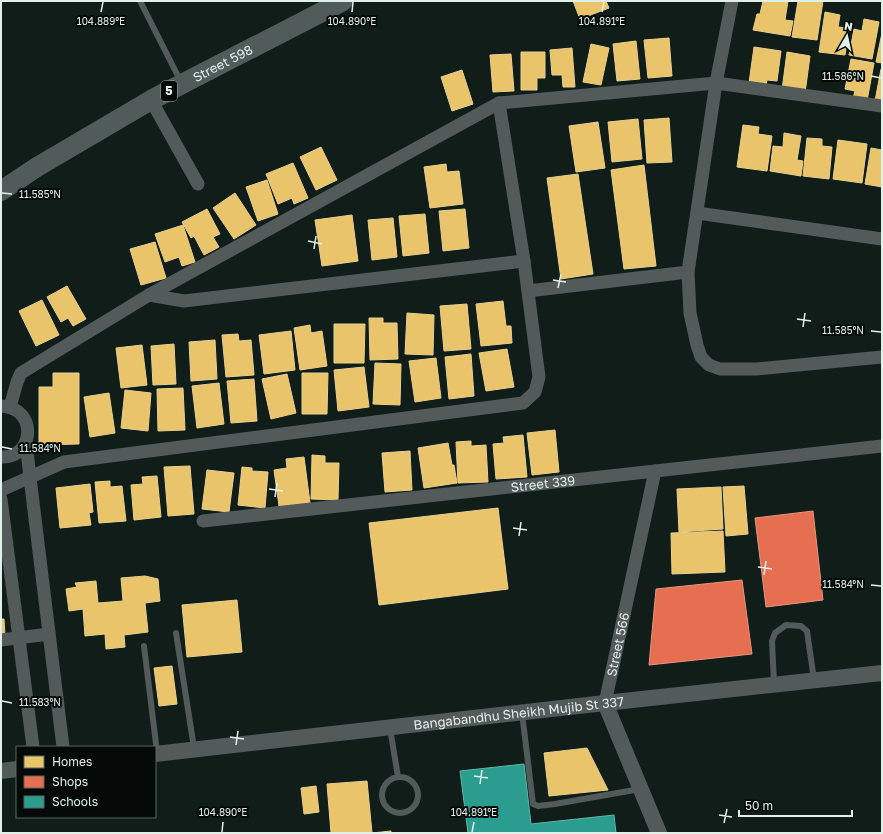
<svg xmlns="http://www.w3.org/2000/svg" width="883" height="834" font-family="'Golos Text',sans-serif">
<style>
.homes{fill:#e9c46a;stroke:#e7d190}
.shops{fill:#e76f51;stroke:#e6967f}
.schools{fill:#2a9d8f;stroke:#61b6aa}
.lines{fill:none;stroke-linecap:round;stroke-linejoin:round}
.service{stroke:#535a5a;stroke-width:6}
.minor{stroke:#535a5a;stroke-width:13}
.tertiary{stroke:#535a5a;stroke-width:16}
.primary{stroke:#515b5a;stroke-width:20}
.ticks{fill:none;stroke:#e2f0ea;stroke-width:1.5}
.labels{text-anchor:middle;stroke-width:4;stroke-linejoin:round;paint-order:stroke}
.shield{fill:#030a07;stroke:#9faba6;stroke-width:1}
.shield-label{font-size:12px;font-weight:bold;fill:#e2f0ea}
.street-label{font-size:13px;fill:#e2f0ea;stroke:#030a07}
.ticks-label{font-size:10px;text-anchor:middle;fill:#e2f0ea;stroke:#030a07;stroke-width:4;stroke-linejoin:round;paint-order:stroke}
</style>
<rect width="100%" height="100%" fill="#111d19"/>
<path class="homes" d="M573 1H606L609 8 580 19Z
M763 1H788L785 20 793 21 790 36 753 30 757 14H760Z
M798 1H823L817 40 792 37Z
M825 12 840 15 838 27 849 28 845 55 819 52Z
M864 19 879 22 872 59 849 55 854 29 862 31Z
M882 33V63L876 62Z
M669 38 672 76 648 78 644 40Z
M636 41 640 79 617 81 613 44Z
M591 44 609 48 601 85 583 82Z
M754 47 781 51 777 81 767 80 766 85 749 83Z
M572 48 575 87H563L562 75H552L550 50Z
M521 52H545V78H537V90H521Z
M787 52 810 56 805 93 782 90Z
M511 54 514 91 493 92 490 55Z
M851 59 874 63 867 101 853 98 855 91 845 89Z
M881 69H882V103L875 101Z
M462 70 473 104 452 111 441 77Z
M669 118 672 162 647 163 644 120Z
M638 119 642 159 612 162 608 122Z
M598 122 605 168 576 172 569 126Z
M743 125 759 127 758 134 772 136 767 171 737 167Z
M784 133 801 136 797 160 803 161 801 176 770 171 773 146 783 147Z
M807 138 822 139V146L832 147 829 179 803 176Z
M838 140 867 144 862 183 833 179Z
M321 147 337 180 316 190 300 157Z
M871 148 882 150 881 160H882V187L865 184Z
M293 163 308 198 294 204 292 198 278 204 266 174Z
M446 164 447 172 459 171 463 204 430 208 424 167Z
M644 165 656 266 624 269 611 170Z
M578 174 593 274 561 279 547 178Z
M267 180 278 214 258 221 246 187Z
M235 193 256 225 234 239 213 208Z
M207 209 220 234 213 237 219 247 204 255 194 236 191 238 182 222Z
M465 209 469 248 443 251 439 211Z
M425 214 429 253 403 256 399 216Z
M352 215 358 261 322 266 315 220Z
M393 218 397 257 372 260 368 220Z
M183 225 195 262 182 266 179 257 165 262 155 234Z
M155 242 166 278 141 285 130 249Z
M67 286 86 319 73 326 68 318 61 322 47 297Z
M42 300 59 335 36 346 19 311Z
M503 301 506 326H511L512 343 481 346 476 304Z
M467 304 471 349 444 351 440 306Z
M407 313 434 315 433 355 405 354Z
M369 318H383V323H397L398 359 370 360Z
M334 324H365L364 363H334Z
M310 325 311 333 322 331 327 366 300 370 294 328Z
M291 331 295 370 264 374 259 335Z
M238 334 239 341 251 340 254 375 226 377 222 335Z
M215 340 217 379 191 381 189 342Z
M174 344 176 384 153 385 151 346Z
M142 345 147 385 121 388 116 348Z
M507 349 514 387 486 391 479 353Z
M471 354 474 396 449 399 445 357Z
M436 358 441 398 415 402 409 361Z
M375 363 401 364 400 405 373 404Z
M364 367 369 407 338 411 334 370Z
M53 373H79V444L39 445V387H53Z
M302 373H328L327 414H302Z
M287 374 296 413 271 419 262 379Z
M254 379 257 421 231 423 227 381Z
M219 383 224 424 197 428 192 386Z
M183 388 185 430 158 431 157 389Z
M125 390 151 393 148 431 121 428Z
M109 393 115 433 90 437 84 397Z
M555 430 559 472 532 475 527 433Z
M523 435 527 477 496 479 493 444 504 443 503 437Z
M471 441V446L486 445 488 482 458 483 456 442Z
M448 443 452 465H454L457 483 424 488 418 448Z
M410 451 412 490 385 492 382 453Z
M312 455 325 456V463H339L338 500 311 499Z
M304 457 310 503 279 506 274 470 287 468 286 459Z
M190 466 194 514 168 516 164 467Z
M242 467 252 468V471L268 472 265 508 238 505Z
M207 470 234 473 229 512 202 509Z
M157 476 161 517 134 520 131 485 143 484 142 477Z
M110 481V487L122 486 126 521 99 523 95 482Z
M90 484 93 512 89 513 91 525 60 528 56 488Z
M744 486 748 534 726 536 723 487Z
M721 487 723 529 679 532 677 489Z
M498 508 508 589 379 605 369 523Z
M723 531 725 572 672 574 671 533Z
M145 576 158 579 160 601 145 603 148 632 124 635 125 647 106 649 105 634 85 636 83 609 69 611 66 589 77 587 75 583 96 581 98 603 123 601 121 578Z
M237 600 242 652 187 657 182 605Z
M1 619H4L5 636H1Z
M172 666 177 704 159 706 154 668Z
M587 748 608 790 549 796 544 753Z
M367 781 372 833 391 831V833H331L327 784Z
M316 786 319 812 304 814 301 788Z"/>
<path class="shops" d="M813 511 823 600 766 607 755 518Z
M742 580 752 654 649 665 656 589Z"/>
<path class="schools" d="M524 764 531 824 614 815 616 833H468L460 771Z"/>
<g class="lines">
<path class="service" d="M140 1 181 82
M176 633 194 748
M144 646 157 752
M774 683 772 641 775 633 786 625 801 626 807 631 814 680
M522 713 533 804 538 806 555 804 640 789
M390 728 398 777
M382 795a18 18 0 1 1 36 0a18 18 0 1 1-36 0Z"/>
<g class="minor">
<path d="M732 1 716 83 688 272 690 313 697 345 701 357 709 365 720 369H757L882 357"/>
<path d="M151 100 198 184"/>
<path d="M697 213 882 239"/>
<path d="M528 291 688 272"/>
<path d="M149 295 184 301 524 261"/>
<path d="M1 406C39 408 34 459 1 457"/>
<path d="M10 407 17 382 21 373 149 295 499 103 716 83 882 106"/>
<path d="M26 441 30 478 63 747"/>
<path d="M1 490 64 462 523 403 535 392 539 377 524 261 499 103"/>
<path d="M1 499 33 747"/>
<path id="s1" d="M203 521 655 471 882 446"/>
<path d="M1 640 49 634"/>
<path id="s2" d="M605 703 655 471"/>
</g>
<g class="tertiary">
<path d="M605 703 659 833"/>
<path id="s3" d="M155 754 605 703 882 673"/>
<path d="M1 771 17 769"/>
</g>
<path class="primary" id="s4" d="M1 191 37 167 151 100 343 1"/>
</g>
<path class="ticks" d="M101 12 103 2M352 12 353 2M602 12 604 2M871 76 881 78M2 193 12 194M308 241 322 244M314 249 316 236M553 280 566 282M558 288 561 274M797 319 811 321M803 327 805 313M871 331 881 332M2 447 12 449M269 489 283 491M275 497 277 483M513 528 527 530M519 536 521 522M758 567 772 569M764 575 766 561M871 585 881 586M2 701 12 703M230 737 244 739M236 745 238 731M474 776 488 778M480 784 482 770M719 815 732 817M724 823 727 809M222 832 223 822M472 832 474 822"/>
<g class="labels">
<rect class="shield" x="161" y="81" width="16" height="20" rx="3"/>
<g class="shield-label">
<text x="169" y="95">5</text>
</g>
<g class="street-label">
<text dy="5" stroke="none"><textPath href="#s4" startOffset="256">Street 598</textPath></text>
<text dy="5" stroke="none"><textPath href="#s1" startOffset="342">Street 339</textPath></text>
<text dy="5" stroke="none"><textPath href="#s2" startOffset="60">Street 566</textPath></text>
<text dy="5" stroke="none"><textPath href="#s3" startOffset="366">Bangabandhu Sheikh Mujib St 337</textPath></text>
</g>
</g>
<g class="ticks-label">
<text x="101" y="25">104.889°E</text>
<text x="352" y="25">104.890°E</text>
<text x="602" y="25">104.891°E</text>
<text x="843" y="80">11.586°N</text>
<text x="40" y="198">11.585°N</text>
<text x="843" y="334">11.585°N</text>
<text x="40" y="452">11.584°N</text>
<text x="843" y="588">11.584°N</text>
<text x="40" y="706">11.583°N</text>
<text x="223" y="816">104.890°E</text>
<text x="474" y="816">104.891°E</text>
</g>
<rect width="883" height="834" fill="none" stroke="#e2f0ea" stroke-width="4"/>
<rect x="16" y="746" width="140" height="72" fill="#030a07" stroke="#5c6662"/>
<rect x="24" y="756" width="20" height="12" fill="#e9c46a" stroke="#5c6662"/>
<text x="52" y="766" font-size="12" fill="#e2f0ea">Homes</text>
<rect x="24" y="776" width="20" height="12" fill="#e76f51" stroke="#5c6662"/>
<text x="52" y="786" font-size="12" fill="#e2f0ea">Shops</text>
<rect x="24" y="796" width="20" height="12" fill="#2a9d8f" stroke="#5c6662"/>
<text x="52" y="806" font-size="12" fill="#e2f0ea">Schools</text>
<g transform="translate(847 36) rotate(9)" stroke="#030a07" stroke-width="3" paint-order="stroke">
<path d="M0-3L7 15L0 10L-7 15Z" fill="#e2f0ea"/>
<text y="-6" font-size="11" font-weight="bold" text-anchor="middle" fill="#e2f0ea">N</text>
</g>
<path d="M739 810v6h113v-6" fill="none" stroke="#e2f0ea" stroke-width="2"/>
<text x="745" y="810" font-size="12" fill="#e2f0ea" stroke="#030a07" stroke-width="3" paint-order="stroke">50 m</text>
</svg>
